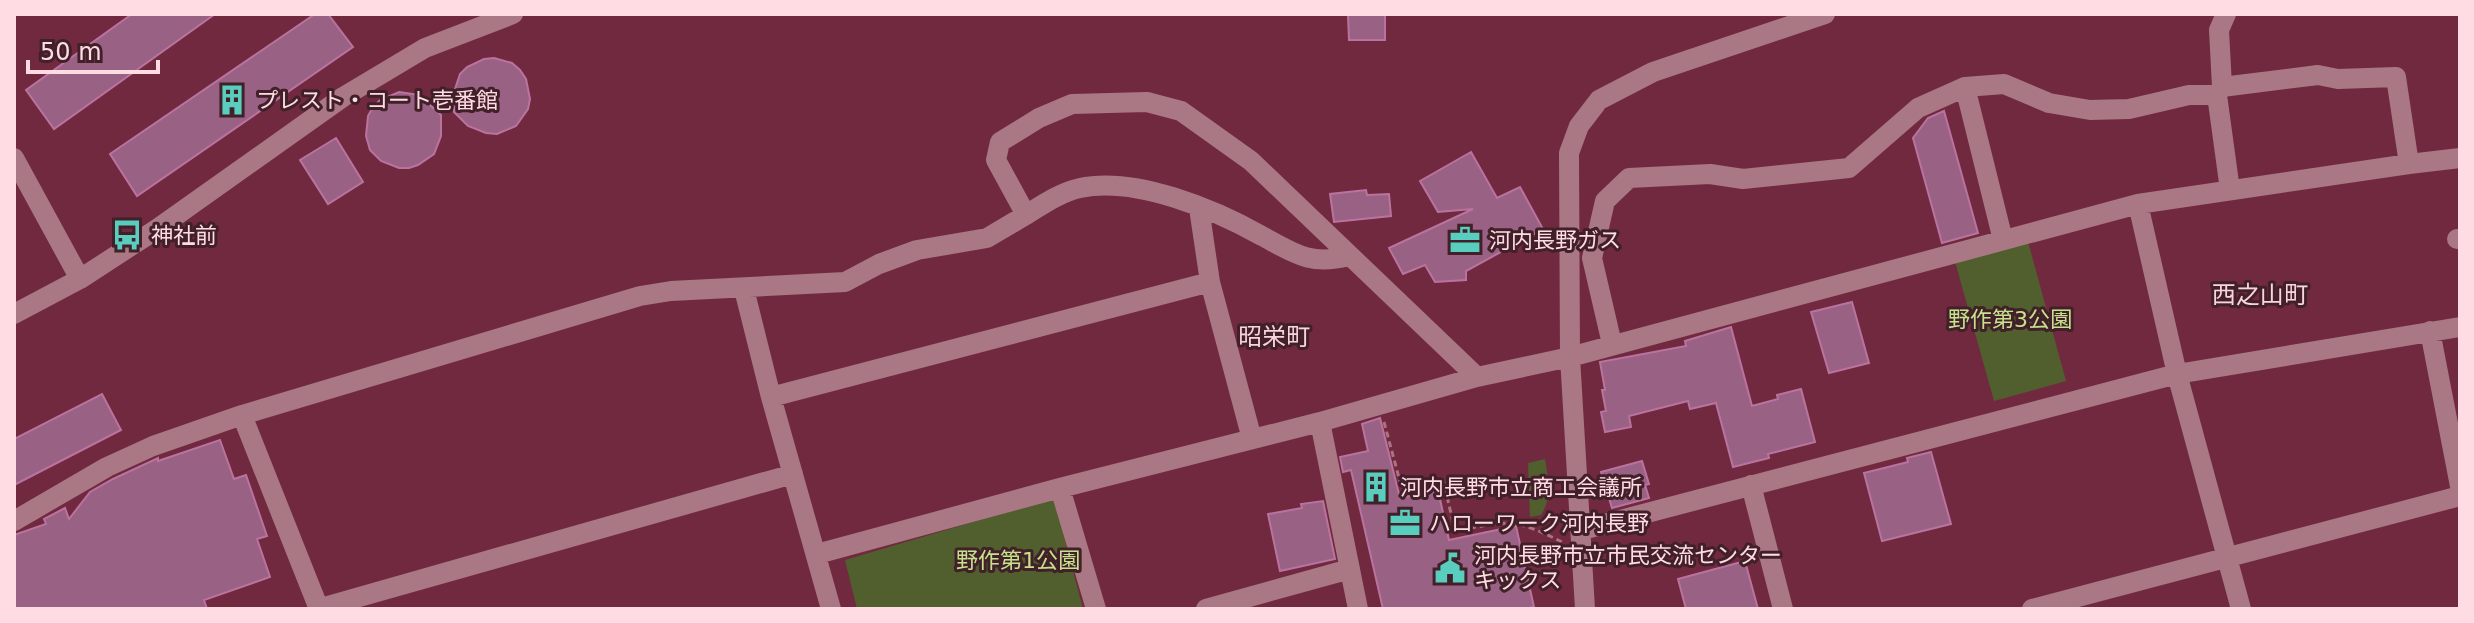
<svg xmlns="http://www.w3.org/2000/svg" width="2474" height="623" font-family="'DejaVu Sans','Noto Sans JP',sans-serif">
<style>
.green{fill:#505f2d}
.building{fill:#996183;stroke:#ba739e;stroke-width:2}
.lines{fill:none;stroke-linecap:round;stroke-linejoin:round}
.path{stroke:#ab7282;stroke-width:3;stroke-dasharray:6 4;stroke-linecap:butt}
.minor{stroke:#aa7784;stroke-width:20}
.labels{text-anchor:middle;stroke-width:6;stroke-linejoin:round;paint-order:stroke}
.poi-label{font-size:22px;fill:#ffdbe3;stroke:#412029;text-anchor:start}
.park-label{font-size:22px;fill:#c6e18b;stroke:#412029}
.neighbourhood-label{font-size:24px;fill:#f9d4dc;stroke:#412029}
</style>
<rect width="100%" height="100%" fill="#712940"/>
<path class="green" d="M2027 238 2066 381 1994 401 1954 258Z
M1545 459C1548 480 1553 496 1541 515L1530 517 1528 463Z
M1054 498 1083 609H857L845 560Z"/>
<path class="building" d="M132 14H215L54 129 26 90Z
M315 14H328L353 47 137 196 110 154Z
M1385 14V40H1349L1348 15Z
M494 58 512 63 520 70 526 79 530 99 528 109 516 126 497 134 486 133 468 126 454 112V92L460 74 467 67 484 59Z
M399 92 419 95 441 115V136L434 154 418 165 409 168H399L381 161 370 150 366 136 368 116 373 107 380 100Z
M1944 111 1978 233 1942 243 1913 138 1928 118Z
M336 138 363 182 328 204 300 160Z
M1471 152 1497 198 1520 187 1543 229 1466 271V280L1435 282 1425 265 1403 274 1389 248 1473 209 1438 212 1420 181Z
M1366 190 1367 195 1389 194 1391 216 1334 222 1330 194Z
M1852 302 1869 363 1829 373 1811 312Z
M1731 327 1752 406 1778 399 1777 395 1801 389 1815 442 1768 454 1769 458 1733 467 1716 403 1690 409 1688 401 1629 416 1631 427 1605 432 1601 412 1606 411 1602 390H1605L1600 362 1686 346 1685 341Z
M102 394 121 430 14 485V439Z
M1380 418 1400 498 1438 490 1449 540 1516 526 1534 607 1523 609H1383L1351 470 1343 472 1340 457 1368 451 1362 424Z
M220 440 234 479 246 475 267 536 257 539 270 577 204 600 207 609H14V535L46 524 44 519 65 508 69 519 90 492 113 479 158 458V461Z
M1931 452 1951 524 1882 541 1864 473 1908 462 1907 458Z
M1642 461 1649 484 1645 485 1649 498 1612 508 1601 472Z
M1323 501 1335 559 1280 571 1268 514 1302 508 1301 504Z
M1745 561 1758 609H1686L1678 579Z"/>
<g class="lines">
<path class="path" d="M1384 422 1402 489 1443 479 1455 531C1510 521 1512 517 1564 543"/>
<path class="minor" d="M2226 14 2219 30 2222 87 2217 95 2230 190
M1965 87 2003 240
M2222 87 2318 75 2338 79 2396 77 2409 164
M14 158 80 279
M2138 204 2177 374 2241 609
M1199 208 1210 282 1252 439
M1026 215C1042 205 1061 192 1080 188 1135 176 1214 209 1262 236 1294 253 1310 266 1348 256
M2457 239H2460
M744 289 771 397 831 609
M14 314 80 279 157 229 343 97 425 48 513 14
M2430 331 2460 486
M1612 344 1592 258 1605 201 1629 178 1710 174 1743 179 1849 168 1918 108 1965 87 2004 84 2049 103 2090 110 2129 109 2189 95H2217
M771 397 1210 282
M242 415 319 609
M1320 422 1358 609
M1751 485 1783 609
M1060 488 1096 609
M14 521 107 467 153 446 242 415 640 296 671 291 845 282 879 264 917 250 987 238 1026 215 996 160 1000 142 1039 118 1072 104 1147 102 1181 111 1251 161 1477 377
M1582 530 2177 374 2460 327
M817 554 1060 488 1320 422 1477 377 1570 357 2138 204 2409 164 2460 158
M317 609 793 474
M1206 609 1350 569
M1585 609 1570 357 1569 153 1579 126 1599 100 1653 72 1825 14
M2032 609 2460 496"/>
</g>
<defs>
<g id="building-bare" transform="scale(2.4)"><path d="M-4-6H4V6H1V3H-1V6H-4ZM-2.5-4.3h1.7v1.8h-1.7ZM.8-4.3h1.7v1.8H.8ZM-2.5-1h1.7V.8h-1.7ZM.8-1h1.7V.8H.8Z" fill="#59cebe" stroke="#412029" stroke-width="2.5" paint-order="stroke"/></g>
<g id="bus-bare" transform="scale(2.4)"><path d="M-5-6H5V4H4V6H2V4H-2V6H-4V4H-5ZM-3.5-4V0h7V-4ZM-3.5 1.2v1.5H-2V1.2ZM2 1.2v1.5H3.5V1.2Z" fill="#59cebe" stroke="#412029" stroke-width="2.5" paint-order="stroke"/></g>
<g id="office-bare" transform="scale(2.4)"><path d="M-6-3h4V-5.5h4V-3h4V5H-6ZM-1-4.5V-3h2v-1.5ZM-6 0V1H6V0Z" fill="#59cebe" stroke="#412029" stroke-width="2.5" paint-order="stroke"/></g>
<g id="civic-bare" transform="scale(2.4)"><path d="M-.6-6.5H3V-4.5H.6V-3L4-1V1h2V6H-6V1h2V-1L-.6-3ZM-1.2 2.5V6h2.4V2.5Z" fill="#59cebe" stroke="#412029" stroke-width="2.5" paint-order="stroke"/></g>
</defs>
<g fill-rule="evenodd">
<use href="#building-bare" x="232" y="100"/>
<use href="#bus-bare" x="127" y="235"/>
<use href="#office-bare" x="1465" y="240"/>
<use href="#building-bare" x="1376" y="487"/>
<use href="#office-bare" x="1405" y="523"/>
<use href="#civic-bare" x="1450" y="568"/>
</g>
<g class="labels">
<g class="poi-label">
<text x="256" y="108">プレスト・コート壱番館</text>
<text x="151" y="243">神社前</text>
<text x="1489" y="248">河内長野ガス</text>
<text x="1400" y="495">河内長野市立商工会議所</text>
<text x="1429" y="531">ハローワーク河内長野</text>
<text x="1474" y="563">河内長野市立市民交流センター<tspan x="1474" dy="25">キックス</tspan></text>
</g>
<g class="park-label">
<text x="2010" y="327">野作第3公園</text>
<text x="1018" y="568">野作第1公園</text>
</g>
<g class="neighbourhood-label">
<text x="2260" y="303">西之山町</text>
<text x="1274" y="345">昭栄町</text>
</g>
</g>
<rect width="2474" height="623" fill="none" stroke="#ffdbe3" stroke-width="32"/>
<path d="M28 60v12h130v-12" fill="none" stroke="#ffdbe3" stroke-width="4"/>
<text x="40" y="60" font-size="24" fill="#ffdbe3" stroke="#412029" stroke-width="6" paint-order="stroke">50 m</text>
</svg>
